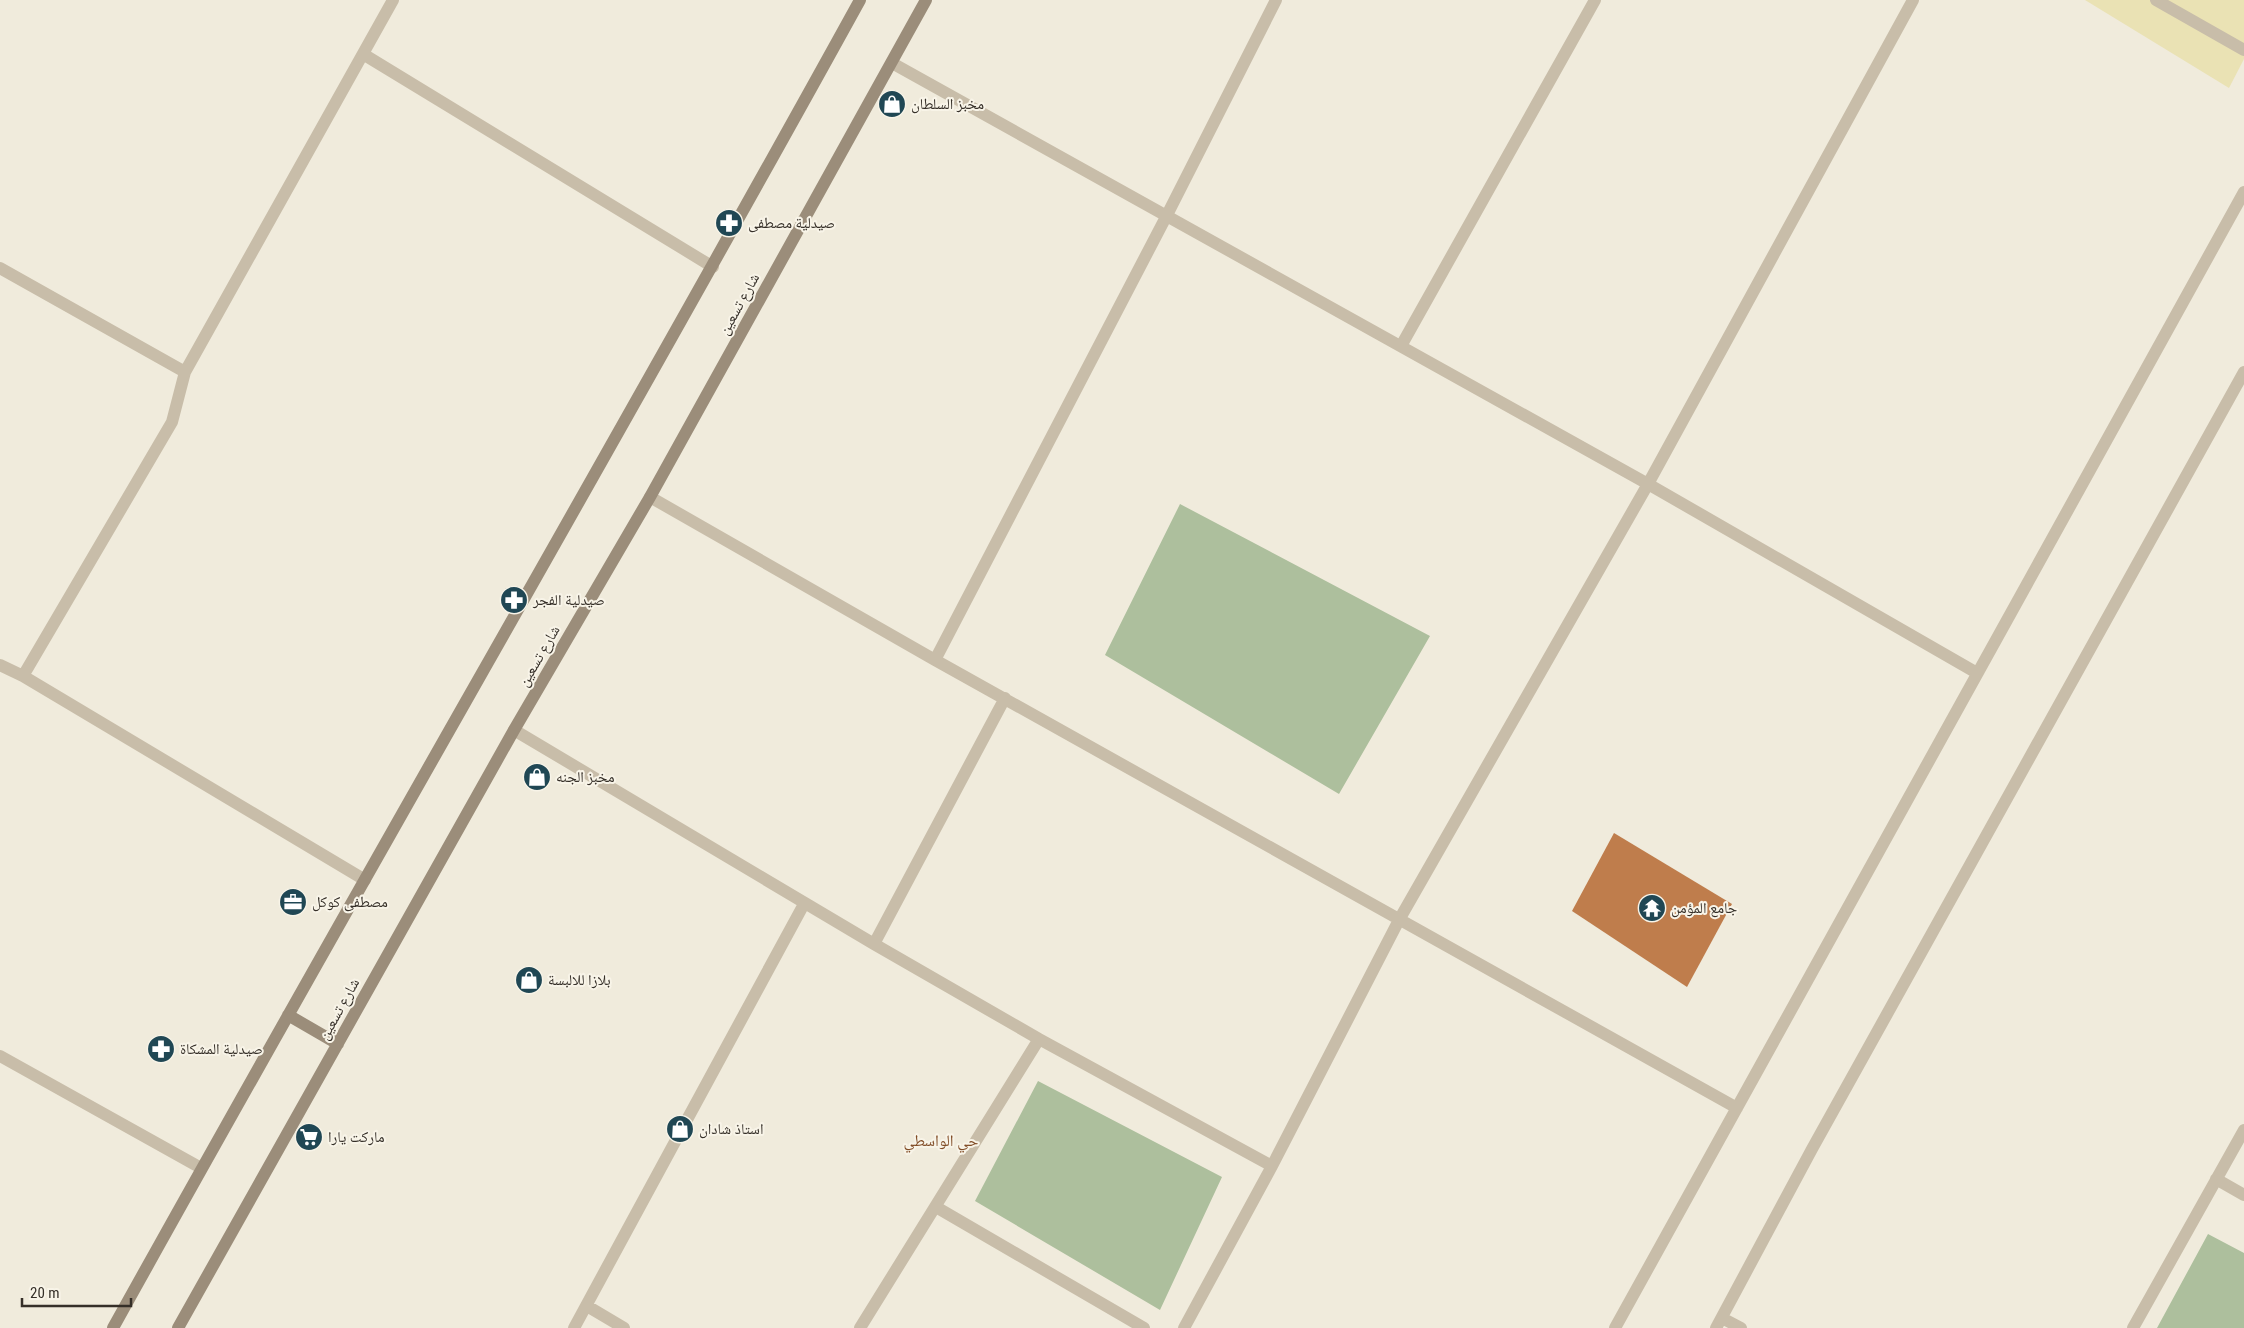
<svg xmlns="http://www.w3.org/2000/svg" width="2244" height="1328" font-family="'Roboto Condensed','Noto Naskh Arabic',sans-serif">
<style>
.green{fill:#adbf9d}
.sand{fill:#eae2b4}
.building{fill:#bf7d4c}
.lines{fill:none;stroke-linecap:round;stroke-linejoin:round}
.minor{stroke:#c8bda9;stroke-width:12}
.secondary{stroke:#9b8d7a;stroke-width:12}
.labels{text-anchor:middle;stroke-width:4;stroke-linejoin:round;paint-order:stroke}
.poi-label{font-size:15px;fill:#352f28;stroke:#f8f4e8;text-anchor:start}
.street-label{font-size:15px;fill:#352f28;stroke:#f8f4e8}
.neighbourhood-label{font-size:16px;fill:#804c26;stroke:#f8f4e8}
</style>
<rect width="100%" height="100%" fill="#f0ebdc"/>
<path class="green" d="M1180 504 1430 636 1339 794 1105 655Z
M1038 1081 1222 1177 1160 1310 975 1201Z
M2208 1234 2244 1253V1328H2157Z"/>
<path class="sand" d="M2085 0H2244V59L2229 88Z"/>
<path class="building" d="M1614 833 1732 904 1687 987 1572 911Z"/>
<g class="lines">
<path class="minor" d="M2156 0 2244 50
M363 54 713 267
M892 63 1648 484 1977 673
M0 268 185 372
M1401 346 1595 0
M650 497 935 660 1737 1108
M935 660 1167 215 1276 0
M0 665 23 676 365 880
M23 676 172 422 185 372 393 0
M514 730 874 944 1039 1039 1272 1166
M874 944 1005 698
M0 1056 201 1168
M2216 1179 2244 1195
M936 1207 1144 1328
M587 1306 624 1328
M1722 1318 1741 1328
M574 1328 804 904
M860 1328 1039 1039
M1184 1328 1272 1166 1399 920 1648 484 1913 0
M1615 1328 2244 192
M1716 1328 1812 1149 2244 372
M2133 1328 2244 1130"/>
<path class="secondary" d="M288 1015 338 1044
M113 1328C359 884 615 445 860 0
M178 1328 514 730 650 497 926 0"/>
</g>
<defs>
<g id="shop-disc" transform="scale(1.4375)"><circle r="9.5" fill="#204754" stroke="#f8f4e8"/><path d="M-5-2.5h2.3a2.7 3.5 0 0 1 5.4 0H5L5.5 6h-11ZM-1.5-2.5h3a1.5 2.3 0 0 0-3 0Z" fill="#fff"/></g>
<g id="pharmacy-disc" transform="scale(1.4375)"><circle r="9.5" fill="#204754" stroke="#f8f4e8"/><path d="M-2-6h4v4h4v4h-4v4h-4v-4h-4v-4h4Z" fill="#fff"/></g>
<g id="office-disc" transform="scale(1.4375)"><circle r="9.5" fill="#204754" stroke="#f8f4e8"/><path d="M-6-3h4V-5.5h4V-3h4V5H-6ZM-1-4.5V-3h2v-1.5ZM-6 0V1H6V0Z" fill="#fff"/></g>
<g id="temple-disc" transform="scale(1.4375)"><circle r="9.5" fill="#204754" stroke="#f8f4e8"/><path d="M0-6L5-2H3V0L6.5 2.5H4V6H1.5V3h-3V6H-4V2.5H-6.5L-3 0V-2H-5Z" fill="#fff"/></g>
<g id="supermarket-disc" transform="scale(1.4375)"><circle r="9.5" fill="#204754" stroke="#f8f4e8"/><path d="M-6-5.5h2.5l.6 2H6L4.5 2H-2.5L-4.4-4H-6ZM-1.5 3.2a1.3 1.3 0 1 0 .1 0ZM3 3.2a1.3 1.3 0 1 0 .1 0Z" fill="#fff"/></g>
</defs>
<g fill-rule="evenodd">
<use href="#shop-disc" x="892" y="104"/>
<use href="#pharmacy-disc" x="729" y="223"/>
<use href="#pharmacy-disc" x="514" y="600"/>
<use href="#shop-disc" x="537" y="777"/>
<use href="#office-disc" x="293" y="902"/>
<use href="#temple-disc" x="1652" y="908"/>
<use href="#shop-disc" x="529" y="980"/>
<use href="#pharmacy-disc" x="161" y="1049"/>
<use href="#shop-disc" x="680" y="1129"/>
<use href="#supermarket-disc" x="309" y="1137"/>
</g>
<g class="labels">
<g class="poi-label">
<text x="911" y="109">مخبز السلطان</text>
<text x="748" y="228">صيدلية مصطفى</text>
<text x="533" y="605">صيدلية الفجر</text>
<text x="556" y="782">مخبز الجنه</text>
<text x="312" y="907">مصطفى كوكل</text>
<text x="1671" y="913">جامع المؤمن</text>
<text x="548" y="985">بلازا للالبسة</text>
<text x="180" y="1054">صيدلية المشكاة</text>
<text x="699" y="1134">استاذ شادان</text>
<text x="328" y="1142">ماركت يارا</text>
</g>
<g class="street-label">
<text transform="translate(739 304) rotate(-61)" y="5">شارع تسعين</text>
<text transform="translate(539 656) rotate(-60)" y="5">شارع تسعين</text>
<text transform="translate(339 1009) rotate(-61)" y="5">شارع تسعين</text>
</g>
<g class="neighbourhood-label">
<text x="941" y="1146">حي الواسطي</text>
</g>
</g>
<path d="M22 1298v8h109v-8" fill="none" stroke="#352f28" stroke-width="2.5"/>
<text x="30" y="1298" font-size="15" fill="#352f28" stroke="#f8f4e8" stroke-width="4" paint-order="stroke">20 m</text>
</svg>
